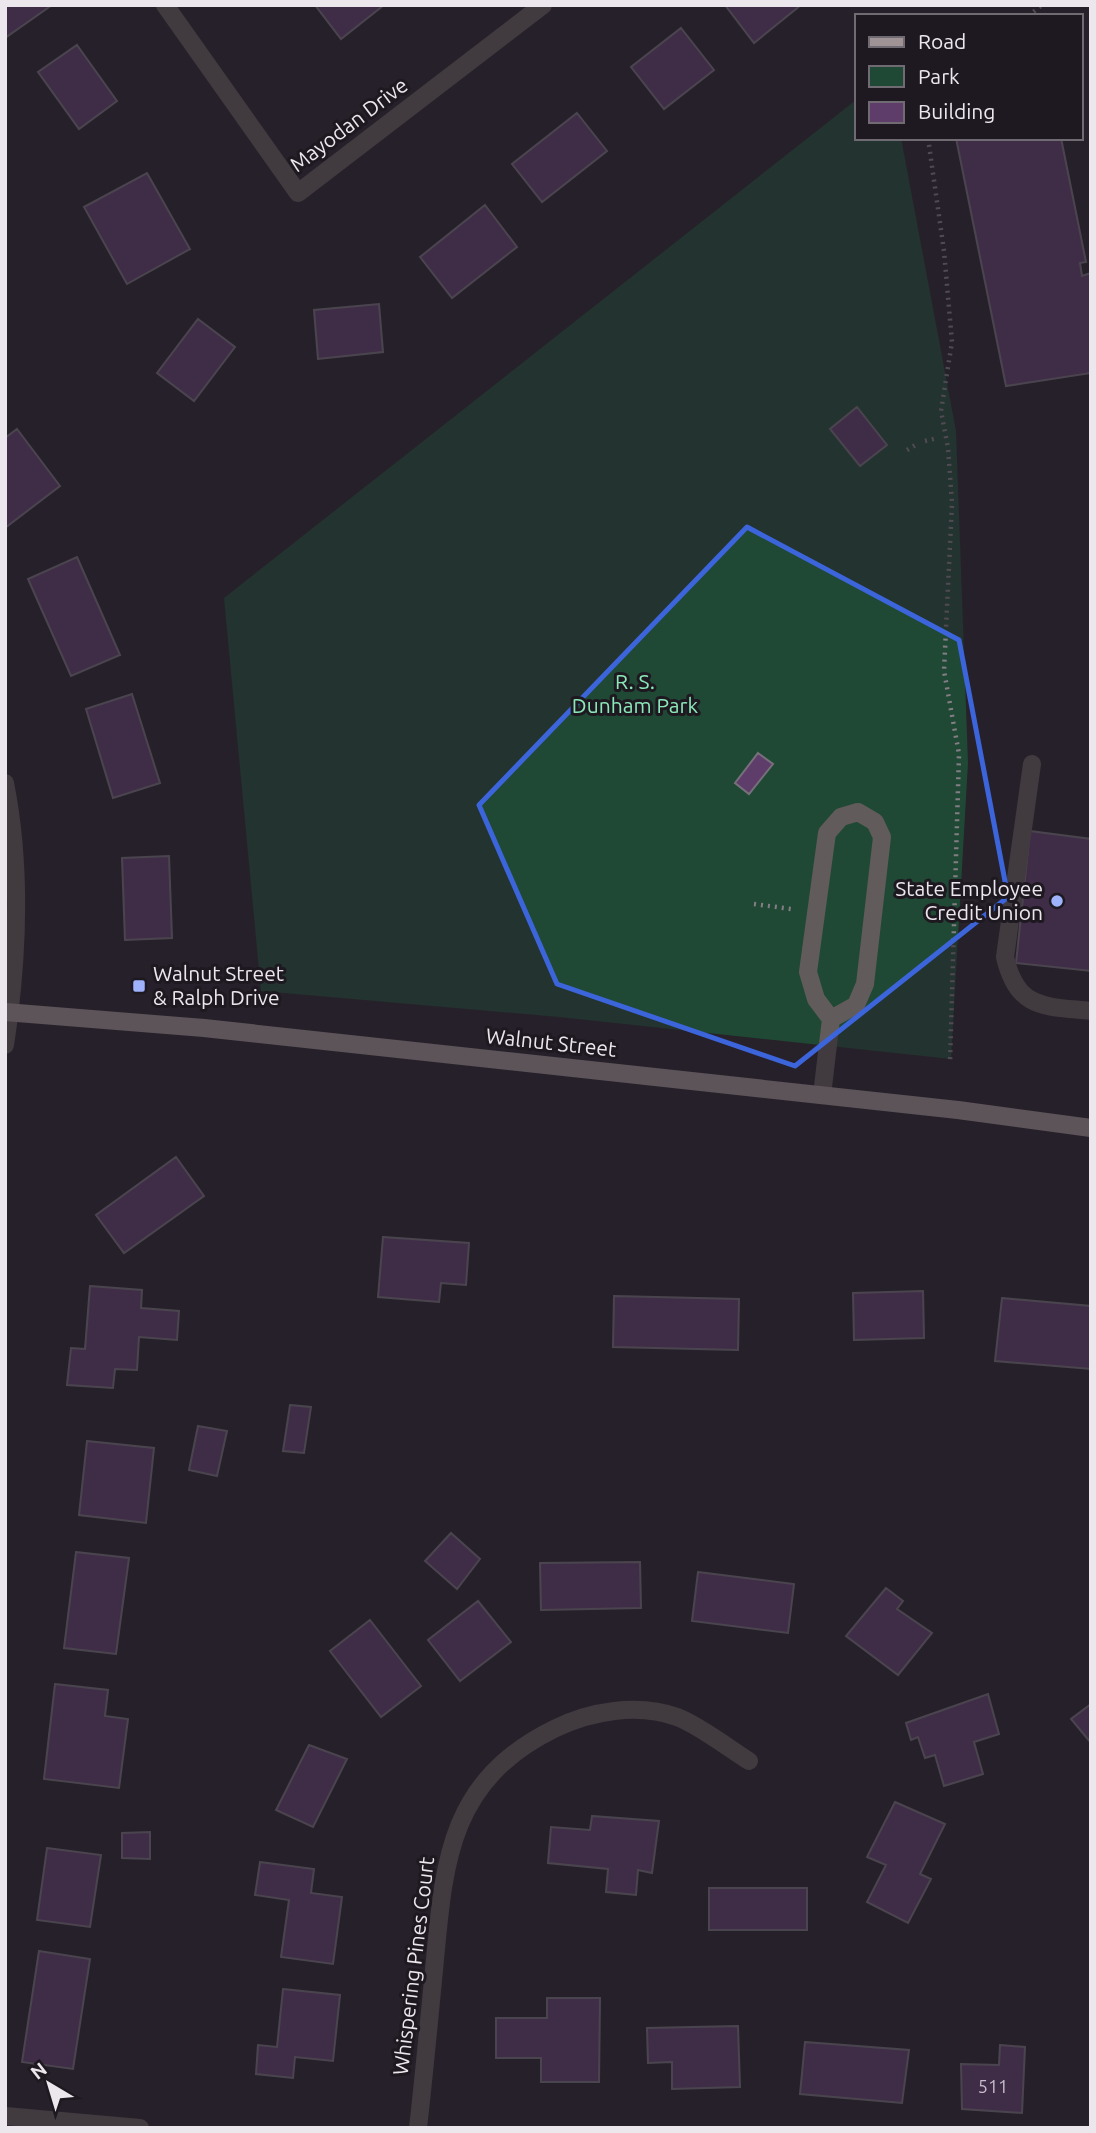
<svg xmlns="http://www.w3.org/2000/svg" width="1096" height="2133" font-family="Ubuntu,sans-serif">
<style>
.green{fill:#204935}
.building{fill:#5e3d6b;stroke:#77707b;stroke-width:2}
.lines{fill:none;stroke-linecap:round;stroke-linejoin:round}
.path{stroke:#837e86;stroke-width:4.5;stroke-dasharray:2 5;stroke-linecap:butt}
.minor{stroke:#625b5c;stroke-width:18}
.major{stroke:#a09395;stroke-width:18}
.marked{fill:none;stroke:#3c65db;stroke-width:5;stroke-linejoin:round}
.poi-dot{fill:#9fb3fd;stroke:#1e1820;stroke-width:2.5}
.labels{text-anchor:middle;stroke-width:6;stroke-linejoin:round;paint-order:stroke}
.number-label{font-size:18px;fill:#c8bccc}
.street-label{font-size:21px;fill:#ebe7ed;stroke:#1e1820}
.park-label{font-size:21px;fill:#8ae9b8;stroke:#1e1820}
.poi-label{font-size:21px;fill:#ebe7ed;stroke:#1e1820;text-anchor:end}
</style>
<rect width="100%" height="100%" fill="#27212a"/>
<path class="green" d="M856 100V138H901L956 431 968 763 951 1059 559 1017 261 991 224 598Z"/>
<path class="building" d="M5 5H52L5 38Z
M315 5H384L341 39Z
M725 5H801L754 43Z
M681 28 714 70 664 109 631 67Z
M77 45 117 101 79 129 38 72Z
M577 113 607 151 542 202 512 164Z
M956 138H1061L1086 262 1080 263 1082 276 1091 273V373L1006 386Z
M147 173 190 249 127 284 84 207Z
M485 205 517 247 452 298 420 257Z
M379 304 383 352 318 359 314 310Z
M198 319 235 347 194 401 157 373Z
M857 407 887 445 860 466 830 429Z
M17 429 60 486 5 528V438Z
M77 557 120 655 71 676 28 579Z
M132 694 160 783 113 798 86 709Z
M758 753 773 764 749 794 735 783Z
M1030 831 1091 839V971L1016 963Z
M169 856 172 938 125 940 122 858Z
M176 1157 204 1196 124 1253 96 1215Z
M383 1237 469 1243 466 1285 441 1283 439 1302 378 1297Z
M90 1286 142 1290 141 1308 179 1311 177 1340 139 1337 137 1370 115 1369 113 1388 67 1385 71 1348 85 1349Z
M923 1291 924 1338 854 1340 853 1293Z
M614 1296 739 1299 738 1350 613 1347Z
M1002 1298 1091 1306V1369L995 1361Z
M290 1405 311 1407 304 1453 283 1451Z
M198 1426 227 1431 217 1476 189 1470Z
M87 1441 154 1448 146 1523 79 1515Z
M451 1533 480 1559 457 1589 425 1561Z
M76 1552 129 1558 116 1654 64 1648Z
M640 1562 641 1608 541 1610 540 1563Z
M698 1572 794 1584 788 1633 692 1621Z
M886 1588 903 1601 897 1609 932 1633 898 1675 846 1636Z
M478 1601 511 1642 460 1681 428 1640Z
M370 1620 421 1686 381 1717 330 1651Z
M55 1684 108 1690 105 1716 128 1719 119 1788 44 1779Z
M988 1694 999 1734 974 1742 983 1774 944 1786 935 1755 925 1758 918 1737 911 1740 906 1723Z
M1091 1704V1743L1071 1719Z
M309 1745 347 1759 313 1827 276 1810Z
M895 1802 945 1824 920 1874 931 1879 908 1923 867 1902 886 1865 867 1857Z
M592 1816 659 1821 652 1873 638 1870 636 1895 606 1892 608 1869 548 1863 551 1827 590 1830Z
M150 1832V1859L122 1858V1833Z
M47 1848 101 1855 90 1927 37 1920Z
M260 1862 314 1869 311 1893 342 1897 333 1964 281 1957 289 1900 255 1895Z
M709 1888H807V1930H709Z
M39 1951 90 1959 73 2069 22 2062Z
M283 1989 340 1995 333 2061 295 2057 293 2078 256 2074 258 2045 277 2047Z
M547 1998H600L599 2082H541V2058H496V2018H547Z
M738 2026 740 2087 672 2089V2062L648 2063 647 2028Z
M805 2042 909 2050 902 2103 800 2094Z
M1000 2045 1025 2047 1022 2113 962 2109 961 2064 999 2065Z"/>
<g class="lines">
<path class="path" d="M1028 16 1042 5
M928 138 944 251 952 342 941 411 948 448 952 503 944 671 959 754 950 1062
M925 441 938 438
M907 450 919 443
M754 904 791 909"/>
<path class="minor" d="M165 5 298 193 543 5
M1032 764 1005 957C1017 1010 1045 1006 1091 1011
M5 783C22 869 18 958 5 1045
M822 1095 831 1019 816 999 808 972 827 833 841 817 858 812 875 822 882 837 865 984 856 1005 831 1019
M5 2116 140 2128
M418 2128C424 2075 429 2022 434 1970 444 1864 447 1782 554 1729 590 1711 638 1703 677 1717 697 1724 730 1749 749 1761"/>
<path class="major" d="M5 1012 204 1028 958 1110 1091 1128"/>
</g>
<path d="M0 0H1096V2133H0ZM747 527 959 640 1008 897 795 1066 557 984 479 805Z" fill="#27212a" fill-opacity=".55" fill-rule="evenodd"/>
<path class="marked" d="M747 527 959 640 1008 897 795 1066 557 984 479 805Z"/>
<g class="poi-dot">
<circle cx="1057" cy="901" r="7"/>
<rect x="132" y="979" width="14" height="14" rx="3.5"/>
</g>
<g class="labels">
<g class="number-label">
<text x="993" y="2093">511</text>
</g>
<g class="street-label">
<text transform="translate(349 125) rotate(-37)" y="7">Mayodan Drive</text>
<text transform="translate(551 1043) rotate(6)" y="7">Walnut Street</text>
<text transform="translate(414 1966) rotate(-83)" y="7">Whispering Pines Court</text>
</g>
<g class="park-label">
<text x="635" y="689">R. S.<tspan x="635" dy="24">Dunham Park</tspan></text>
</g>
<g class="poi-label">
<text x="1043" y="896">State Employee<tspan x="1043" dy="24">Credit Union</tspan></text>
<text x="153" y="981" text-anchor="start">Walnut Street<tspan x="153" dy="24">&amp; Ralph Drive</tspan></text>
</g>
</g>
<rect width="1096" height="2133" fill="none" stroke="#ebe7ed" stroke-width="14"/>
<rect x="855" y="14" width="228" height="126" fill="#1e1820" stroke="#706b72" stroke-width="2"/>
<rect x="869" y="37" width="35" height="10" fill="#a09395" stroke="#706b72" stroke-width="2"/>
<text x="918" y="49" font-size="21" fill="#ebe7ed">Road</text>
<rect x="869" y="66" width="35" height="21" fill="#204935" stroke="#706b72" stroke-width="2"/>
<text x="918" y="84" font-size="21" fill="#ebe7ed">Park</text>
<rect x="869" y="102" width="35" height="21" fill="#5e3d6b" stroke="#706b72" stroke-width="2"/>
<text x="918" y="119" font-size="21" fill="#ebe7ed">Building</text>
<g transform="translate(49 2084) rotate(322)" stroke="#1e1820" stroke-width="5" paint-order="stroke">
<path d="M0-5L12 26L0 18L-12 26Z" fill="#ebe7ed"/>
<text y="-10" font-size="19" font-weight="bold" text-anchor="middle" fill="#ebe7ed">N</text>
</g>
</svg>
